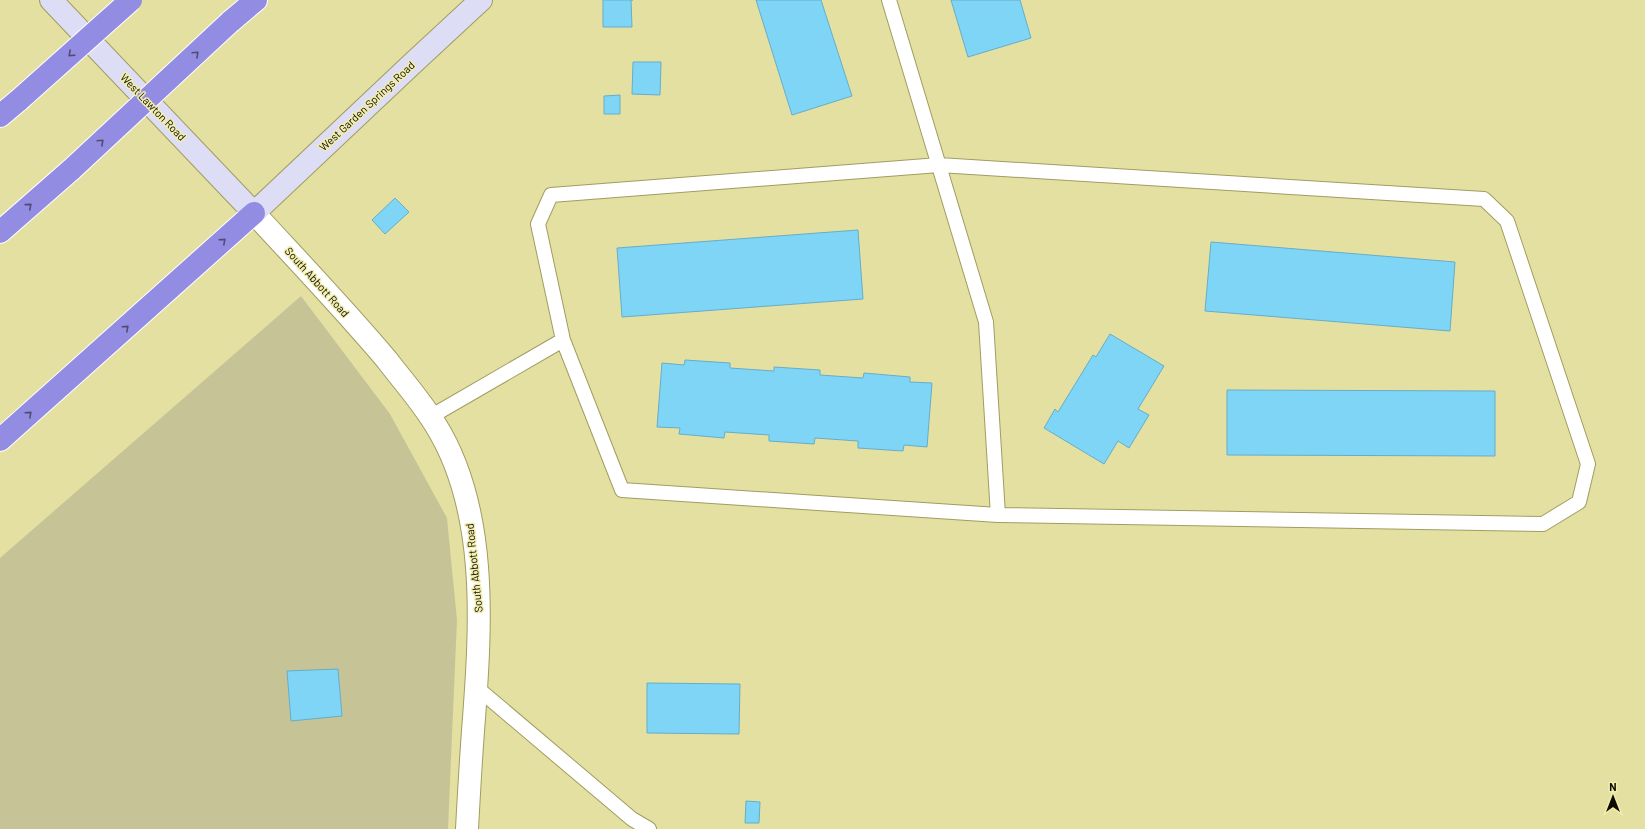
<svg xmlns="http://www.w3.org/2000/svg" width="1645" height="829" font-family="Barlow,sans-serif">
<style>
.green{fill:#c6c497}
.building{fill:#7ed5f6;stroke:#67adc8}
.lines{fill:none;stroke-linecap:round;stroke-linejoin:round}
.lane-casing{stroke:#a09d61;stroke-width:16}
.street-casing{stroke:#a09d61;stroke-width:24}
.secondary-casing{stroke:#a09d61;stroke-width:24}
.highway-casing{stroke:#fff;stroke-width:24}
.lane{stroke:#fff;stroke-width:14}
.street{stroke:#fff;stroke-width:22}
.secondary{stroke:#deddf6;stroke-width:22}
.highway{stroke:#928de2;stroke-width:22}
.highway-bridge-casing{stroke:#fff;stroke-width:24;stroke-linecap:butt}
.highway-bridge{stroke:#928de2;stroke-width:22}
.oneway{stroke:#504d71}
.labels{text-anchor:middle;stroke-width:3;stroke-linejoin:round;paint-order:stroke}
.street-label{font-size:11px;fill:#0f0d00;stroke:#f1edaf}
</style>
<rect width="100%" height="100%" fill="#e4e0a2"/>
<path class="green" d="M301 296 390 414 447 518 457 620 448 829H0V558Z"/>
<path class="building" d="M603 0H633H631L632 27H603Z
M756 0H821L852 96 792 115Z
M951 0H1020L1031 38 968 57Z
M633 62H661L660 95 632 94Z
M620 95V114H604V96Z
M395 198 409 212 385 234 372 220Z
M858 230 863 299 622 317 617 248Z
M1211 242 1455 262 1450 331 1205 311Z
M1110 334 1164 366 1138 409 1149 415 1129 448 1118 441 1104 464 1044 428 1055 409 1058 412 1093 355 1096 357Z
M685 360 730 363V368L774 371V367L820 370V375L863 378 864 373 910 377V382L932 383 927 447 904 445 903 451 858 448V441L815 438 814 444 769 441V435L725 432 724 438 679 434 680 428 657 427 662 363 684 365Z
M1227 390 1495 391V456L1227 455Z
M338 669 342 716 291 721 287 671Z
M647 683 740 684 739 734 647 733Z
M746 801 760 802 759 823H745Z"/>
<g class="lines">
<g class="lane-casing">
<path id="lane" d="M563 340 622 490 998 515
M430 417 563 340 538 224 551 195 939 165 1484 199 1507 221 1588 464 1579 502 1543 524 998 515 986 322 889 0
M476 687 632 819 649 829"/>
</g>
<g class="street-casing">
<path id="street" d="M254 213C299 262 345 310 387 360 403 381 421 401 435 424 488 508 481 623 474 718 471 755 469 792 467 829"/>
</g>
<g class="secondary-casing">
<path id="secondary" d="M51 0 254 213 413 63 481 0"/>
</g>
<g class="highway-casing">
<path id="highway" d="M230 22 256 0
M0 116 19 100
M0 232 72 169
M0 440 254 213"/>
</g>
<use href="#lane" class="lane"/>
<use href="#street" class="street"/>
<use href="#secondary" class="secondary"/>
<use href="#highway" class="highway"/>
<g class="highway-bridge-casing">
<path id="highway-bridge" d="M19 100 131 0
M72 169 230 22"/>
</g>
<use href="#highway-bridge" class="highway-bridge"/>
</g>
<defs><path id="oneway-chevron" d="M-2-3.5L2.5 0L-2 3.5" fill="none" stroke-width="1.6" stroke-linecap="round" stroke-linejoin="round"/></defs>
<g class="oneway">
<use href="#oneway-chevron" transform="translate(71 54) rotate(138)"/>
<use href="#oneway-chevron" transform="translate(196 54) rotate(-43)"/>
<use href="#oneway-chevron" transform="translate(101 142) rotate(-43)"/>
<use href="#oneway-chevron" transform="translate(29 206) rotate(-41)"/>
<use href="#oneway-chevron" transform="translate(223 241) rotate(-42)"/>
<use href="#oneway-chevron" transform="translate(126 328) rotate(-42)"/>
<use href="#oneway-chevron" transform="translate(29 414) rotate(-42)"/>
</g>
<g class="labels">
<g class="street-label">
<text transform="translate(367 106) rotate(-43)" y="4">West Garden Springs Road</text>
<text transform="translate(153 107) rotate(46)" y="4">West Lawton Road</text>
<text transform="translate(317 282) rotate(48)" y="4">South Abbott Road</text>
<text transform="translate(474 568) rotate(-96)" y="4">South Abbott Road</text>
</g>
</g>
<g transform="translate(1613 797)" stroke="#f1edaf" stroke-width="3" paint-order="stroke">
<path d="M0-3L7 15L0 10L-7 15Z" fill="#0f0d00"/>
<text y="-6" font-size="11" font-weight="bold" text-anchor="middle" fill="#0f0d00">N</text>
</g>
</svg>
